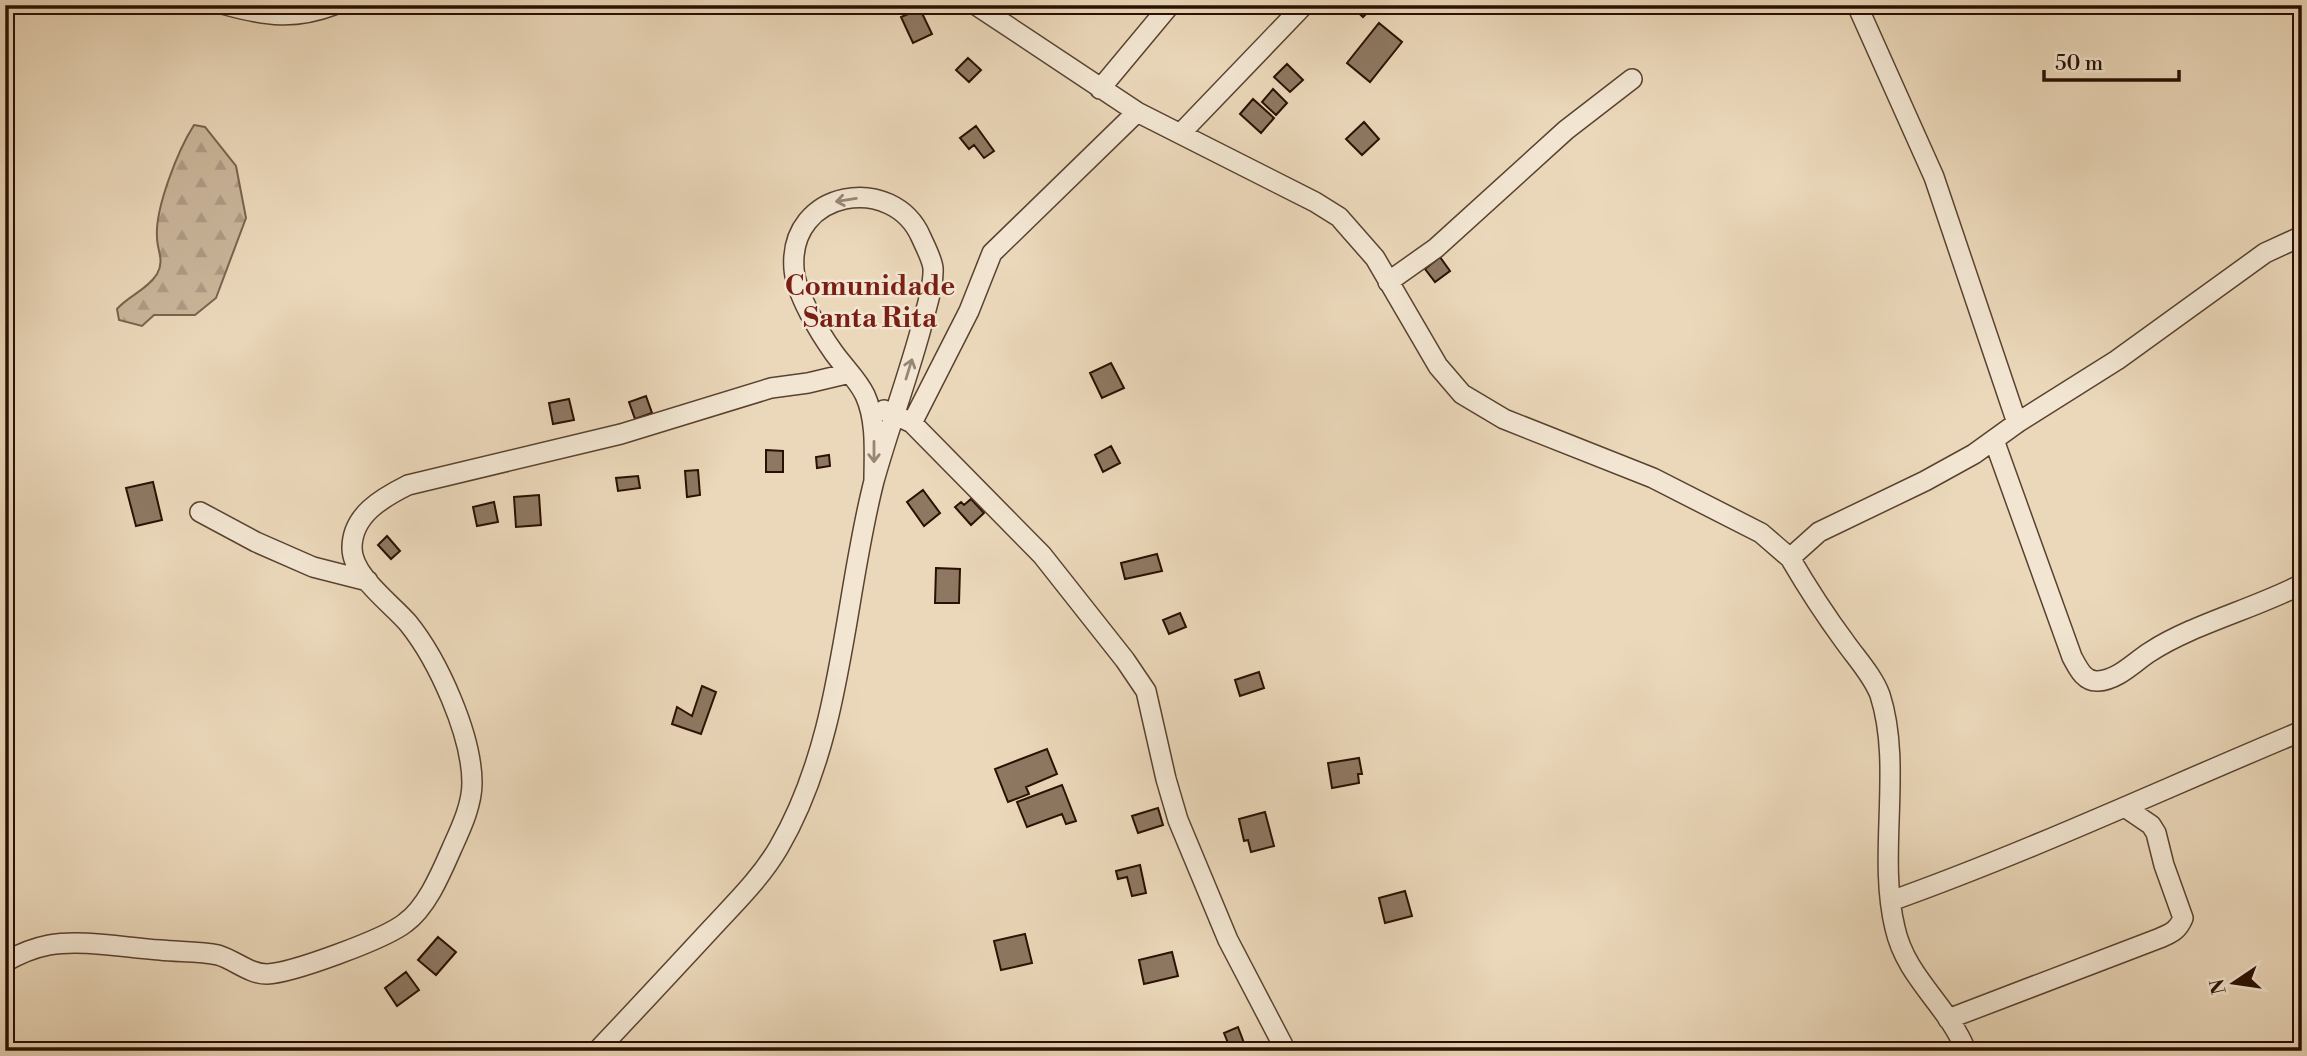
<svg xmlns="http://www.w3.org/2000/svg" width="2307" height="1056" font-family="'Libre Bodoni',serif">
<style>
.forest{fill:url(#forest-firs);stroke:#7a634e;stroke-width:2}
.building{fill:#8e7862;stroke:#2a1002;stroke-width:2}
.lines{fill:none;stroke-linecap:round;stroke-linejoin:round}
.minor-casing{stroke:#5a4230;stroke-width:22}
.minor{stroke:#f2e6d2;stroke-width:19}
.oneway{stroke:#988674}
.labels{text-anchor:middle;stroke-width:5;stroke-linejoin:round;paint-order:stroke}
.quarter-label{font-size:28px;font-weight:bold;fill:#7a1f14;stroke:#f2e6d2}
</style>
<defs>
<pattern id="forest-firs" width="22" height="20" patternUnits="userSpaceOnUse" patternTransform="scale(1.75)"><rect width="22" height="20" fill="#cab69b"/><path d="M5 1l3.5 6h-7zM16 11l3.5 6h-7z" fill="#ae9b84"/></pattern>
</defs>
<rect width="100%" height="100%" fill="#ebd8ba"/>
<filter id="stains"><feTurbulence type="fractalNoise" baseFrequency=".00286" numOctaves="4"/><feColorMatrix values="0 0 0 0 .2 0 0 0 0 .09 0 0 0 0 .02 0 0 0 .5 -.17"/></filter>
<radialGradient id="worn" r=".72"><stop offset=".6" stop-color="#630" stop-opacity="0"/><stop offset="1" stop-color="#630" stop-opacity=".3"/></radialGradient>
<path class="forest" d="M194 125 205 127 236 166 246 218 216 298 195 315H154L142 326 119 320 117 309C128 296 147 290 157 274 165 260 157 251 157 237 155 208 178 150 194 125Z"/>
<path class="building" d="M1350 5H1375L1363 17Z
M920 9 932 34 913 43 901 17Z
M1379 23 1402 42 1370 82 1347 63Z
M968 58 981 70 969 82 956 70Z
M1287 64 1303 80 1290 92 1274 77Z
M1273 89 1287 103 1276 115 1262 102Z
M1253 99 1274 118 1261 133 1240 114Z
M1364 122 1379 139 1362 155 1346 139Z
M976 126 994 151 984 158 974 145 969 149 960 138Z
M1440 257 1450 271 1435 282 1425 269Z
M1111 363 1124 388 1102 398 1090 373Z
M646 396 652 413 635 419 629 402Z
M569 399 574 420 553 424 549 403Z
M1111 446 1120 463 1103 472 1095 455Z
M766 450 783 451V472H766Z
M829 455 830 466 817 468 816 457Z
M698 470 700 495 687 497 685 471Z
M638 476 640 488 618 491 616 478Z
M153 482 162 520 136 526 126 488Z
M923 490 940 513 924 526 907 502Z
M539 495 541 525 516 527 514 497Z
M971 499 984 513 971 525 955 507 961 502 964 505Z
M494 502 498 522 477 526 473 507Z
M387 536 400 551 391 559 378 545Z
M1157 554 1162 571 1125 579 1121 563Z
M936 568 960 569 959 603H935Z
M1180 613 1186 627 1169 634 1163 620Z
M1259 672 1264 688 1240 696 1235 680Z
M702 686 716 692 701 734 672 724 677 707 692 716Z
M1047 749 1057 774 1026 787 1029 794 1008 802 995 769Z
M1359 758 1362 774H1358L1359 783 1332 788 1328 763Z
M1062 785 1076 821 1066 824 1062 814 1027 827 1017 802Z
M1158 808 1163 825 1138 833 1132 816Z
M1265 812 1274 846 1251 852 1248 840 1244 841 1239 819Z
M1140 865 1146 893 1132 896 1127 877 1118 879 1116 871Z
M1405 891 1412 916 1385 923 1379 898Z
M1025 934 1032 963 1001 970 994 941Z
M438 937 456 952 436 975 418 960Z
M1172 952 1178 976 1144 984 1139 960Z
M406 972 419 990 397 1006 385 988Z
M1238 1027 1247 1051H1220L1218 1046 1228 1043 1224 1033Z"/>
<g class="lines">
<g class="minor-casing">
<path id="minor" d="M226 5C266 16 295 20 334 5
M976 5 1137 112 1315 202 1339 217 1375 258 1438 366 1462 394 1504 419 1653 478 1761 533 1790 558 1819 532 1925 481 1974 454 2017 423 2117 360 2265 253 2302 236
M1857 5 1934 177 2017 423
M1100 89 1170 5
M1181 133 1304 5
M1388 282 1436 248 1566 130 1632 79
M884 410 912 423 1042 555 1125 660 1146 691 1166 779 1178 820 1228 940 1286 1051
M912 423 969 311 992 253 1137 112
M1994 440 2072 657C2078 668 2084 682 2098 681 2118 680 2134 662 2150 652 2193 624 2254 609 2302 584
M200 512 256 542 313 567 368 581
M1790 558C1807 587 1825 615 1845 642 1857 659 1873 676 1880 695 1903 766 1877 855 1895 928 1906 978 1948 1005 1966 1051
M1891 901C2031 851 2165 788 2302 731
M5 962C19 954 33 948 49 945 82 939 126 948 160 950 178 952 200 951 218 955 235 960 249 974 267 974 292 973 385 939 405 923 427 907 441 873 452 848 461 828 472 805 472 783 472 735 438 660 408 623 392 604 352 576 352 548 352 515 382 498 408 485L621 434 771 388 808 383 850 373
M1948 1019 2160 938C2172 933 2178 930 2183 918L2164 865 2156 833 2151 825 2126 808
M597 1051C635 1011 673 970 711 929 735 903 761 878 779 847 843 737 843 602 874 481 889 427 909 375 923 321 927 305 934 285 933 268 932 259 925 246 921 237 893 173 788 189 794 269 796 294 819 332 834 353 844 367 858 380 865 395 877 421 874 454 874 481"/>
</g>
<use href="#minor" class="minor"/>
</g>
<defs><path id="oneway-shaft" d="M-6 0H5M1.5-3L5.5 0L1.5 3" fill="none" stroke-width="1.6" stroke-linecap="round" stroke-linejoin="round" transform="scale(1.75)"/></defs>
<g class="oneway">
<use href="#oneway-shaft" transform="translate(846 200) rotate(171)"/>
<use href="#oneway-shaft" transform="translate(909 369) rotate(-73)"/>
<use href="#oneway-shaft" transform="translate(874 452) rotate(90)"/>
</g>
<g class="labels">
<g class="quarter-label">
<text x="870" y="295">Comunidade<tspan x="870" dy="32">Santa Rita</tspan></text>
</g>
</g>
<rect width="2307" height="1056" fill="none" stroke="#ebd8ba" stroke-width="28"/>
<rect x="7" y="7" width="2293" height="1042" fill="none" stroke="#2a1002" stroke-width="3.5"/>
<rect x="14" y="14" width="2279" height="1028" fill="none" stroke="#2a1002" stroke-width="2"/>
<g transform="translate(2234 983) rotate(257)" stroke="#f2e6d2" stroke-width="5" paint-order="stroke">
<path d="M0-5L12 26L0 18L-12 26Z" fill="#2a1002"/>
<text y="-10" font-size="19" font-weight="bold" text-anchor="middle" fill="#2a1002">N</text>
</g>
<path d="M2044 70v10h135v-10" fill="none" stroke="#2a1002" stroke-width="3.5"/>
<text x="2055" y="70" font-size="21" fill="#2a1002" stroke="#f2e6d2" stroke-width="5" paint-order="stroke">50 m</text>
<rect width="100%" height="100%" filter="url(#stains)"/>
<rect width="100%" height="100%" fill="url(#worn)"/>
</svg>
